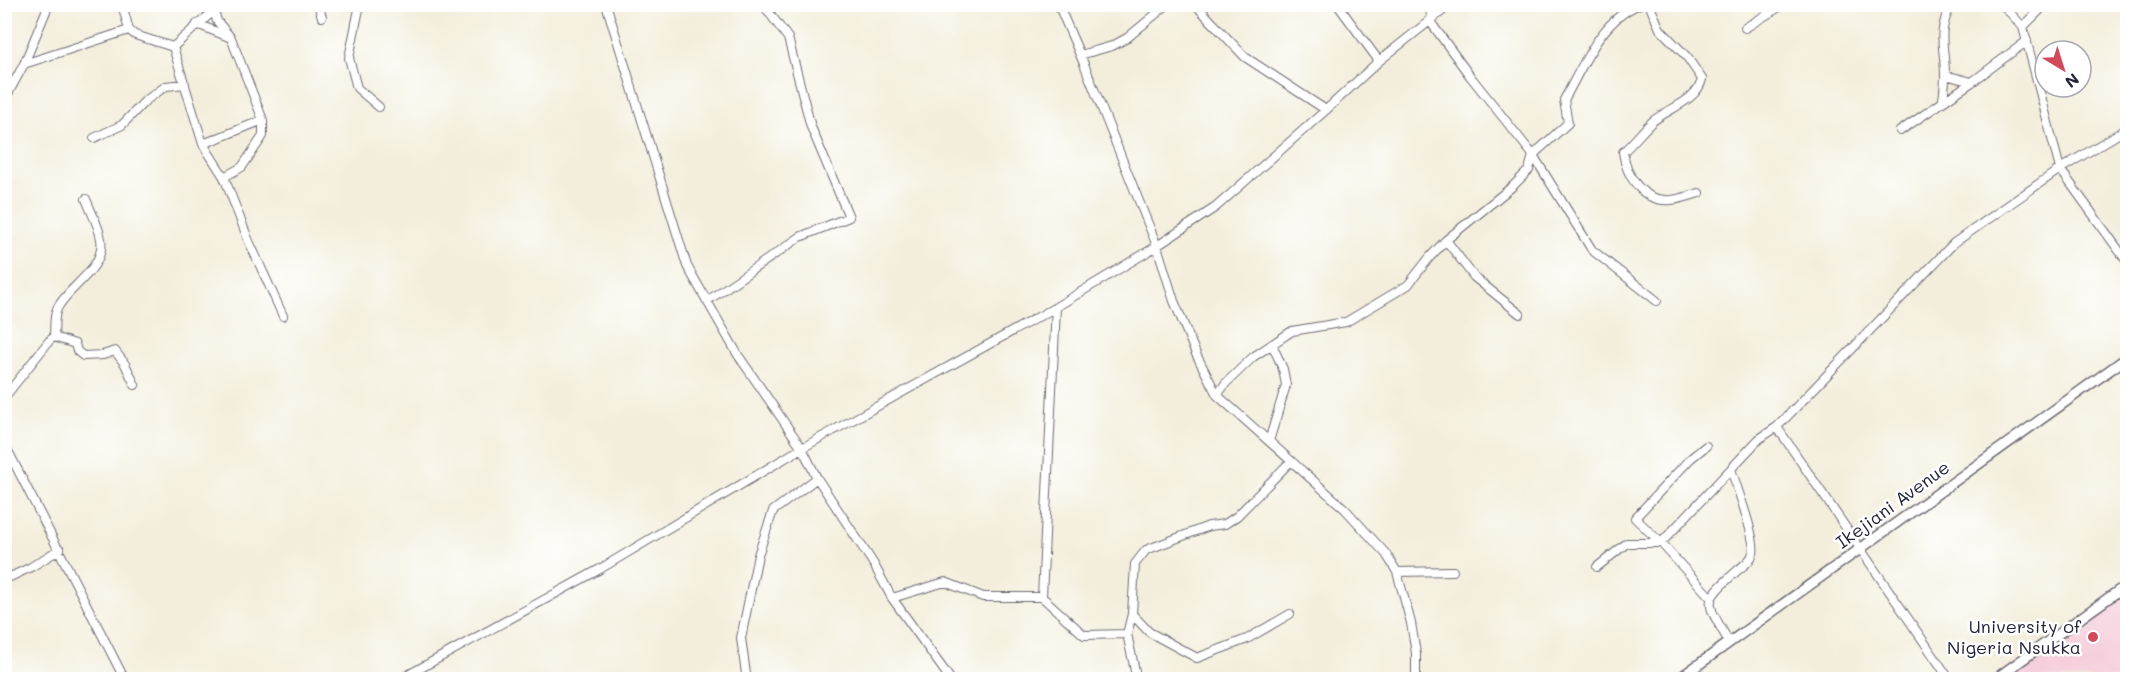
<svg xmlns="http://www.w3.org/2000/svg" width="2132" height="684" font-family="Mali,sans-serif">
<style>
.built{fill:#f5cfdc}
.lines{fill:none;stroke-linecap:round;stroke-linejoin:round}
.minor-casing{stroke:#6b6973;stroke-width:10}
.tertiary-casing{stroke:#6b6973;stroke-width:12}
.minor{stroke:#fff;stroke-width:8}
.tertiary{stroke:#fff;stroke-width:9}
.poi-dot{fill:#d1495b;stroke:#fff;stroke-width:2}
.labels{text-anchor:middle;stroke-width:5;stroke-linejoin:round;paint-order:stroke}
.street-label{font-size:18px;fill:#22223b;stroke:#fff}
.poi-label{font-size:18px;fill:#22223b;stroke:#fff;text-anchor:end}
</style>
<rect width="100%" height="100%" fill="#fff"/>
<filter id="ink" filterUnits="userSpaceOnUse"><feTurbulence type="fractalNoise" baseFrequency=".0167" numOctaves="2"/><feDisplacementMap in="SourceGraphic" scale="12" xChannelSelector="R" yChannelSelector="G"/><feConvolveMatrix kernelMatrix="1 2 1 2 8 2 1 2 1" color-interpolation-filters="sRGB"/></filter>
<filter id="wash" filterUnits="userSpaceOnUse"><feTurbulence type="fractalNoise" baseFrequency=".008" numOctaves="4" result="noise"/><feDisplacementMap in="SourceGraphic" scale="24" xChannelSelector="R" yChannelSelector="G"/><feGaussianBlur stdDeviation="1.35" result="paint"/><feColorMatrix in="noise" values="0 0 0 0 0 0 0 0 0 0 0 0 0 0 0 0 0 1.4 0 .05"/><feComposite in="paint" operator="in"/></filter>
<g filter="url(#wash)">
<rect width="100%" height="100%" fill="#f3eedb"/>
<path class="built" d="M2127 594V679H1991Z"/>
</g>
<g filter="url(#ink)">
<g class="lines">
<g class="minor-casing">
<path id="minor" d="M122 4 129 30 135 35 173 47
M212 4 217 21 231 38 263 120V136L242 167 224 177
M318 4 322 17
M360 4 349 58 357 88 379 107
M606 4 687 266 738 355 802 448 817 478 873 563 892 598 951 680
M1058 4 1084 64 1157 246 1174 301 1196 354 1217 395 1345 509 1386 554 1397 572 1411 623 1416 653V680
M1195 4 1245 57 1326 110
M1337 4 1379 61
M1426 4 1433 17
M1649 4 1660 29 1687 57 1702 79C1698 100 1668 109 1653 121 1642 131 1634 142 1623 152 1626 176 1643 203 1671 200 1681 199 1690 196 1699 193
M2002 4 2023 27 2060 169 2128 263
M1429 20 1470 76 1533 155 1592 250 1657 301
M197 24 229 37
M2023 27 2046 4
M1745 28 1784 4
M173 47 203 144 224 177 248 239 283 316
M173 47 209 15 210 4
M1080 55 1112 46 1127 38 1168 4
M24 64 129 30
M1945 75 1972 82
M1943 100C1944 92 1945 84 1945 76 1945 44 1936 37 1951 4
M4 101 24 64 49 4
M1900 131 1972 82 2027 41
M94 138 122 125 145 101 166 86 185 84
M203 144 263 120
M1446 240 1474 277 1520 314
M707 301 800 237 849 217 811 127 788 38 765 7 759 4
M54 337 75 344 77 351 83 356 103 355 115 351 125 364 135 385
M1217 395 1226 383 1253 357 1292 331 1346 322 1408 285 1430 257 1446 240 1513 186 1529 170 1533 155 1568 123 1564 100C1583 66 1601 19 1640 4
M4 398 49 341 54 337C55 327 53 319 57 309 67 287 106 269 101 239 99 226 91 212 86 199
M1777 427 1950 680
M1269 441 1286 385 1283 369 1272 344
M4 443 125 680
M1706 446 1690 459 1635 518 1661 543 1711 598
M1597 567 1627 543H1661L1759 439 1777 427 1954 243 2060 169 2128 128
M1397 572 1453 571
M4 580 31 567 60 549
M1042 597 1056 307
M892 598 945 582 983 597H1042L1084 635 1127 634
M1132 614 1149 632 1197 658 1247 639 1290 614
M1729 642C1706 600 1700 604 1738 570 1744 565 1751 561 1753 553 1757 541 1736 485 1731 469
M399 680 600 569 802 448 1056 307 1157 246 1216 207 1326 110 1379 61 1451 4
M745 680 746 674 741 638 758 555 773 511 817 478
M1137 680 1127 634 1132 614 1135 564 1146 550 1209 526 1225 524 1237 516 1291 461"/>
</g>
<g class="tertiary-casing">
<path id="tertiary" d="M1677 680 2128 357
M1994 680 2128 584"/>
</g>
<use href="#minor" class="minor"/>
<use href="#tertiary" class="tertiary"/>
</g>
</g>
<circle class="poi-dot" cx="2093" cy="637" r="6"/>
<g class="labels">
<g class="street-label">
<text transform="translate(1893 505) rotate(-36)" y="6">Ikejiani Avenue</text>
</g>
<g class="poi-label">
<text x="2081" y="633">University of<tspan x="2081" dy="21">Nigeria Nsukka</tspan></text>
</g>
</g>
<rect width="2132" height="684" fill="none" stroke="#fff" stroke-width="24"/>
<g transform="translate(2063 69) rotate(142)"><circle r="28" fill="#ffffff" stroke="#a7a7b1" stroke-width="1.5"/>
<path d="M0-4.5L10 22L0 15L-10 22Z" fill="#d1495b"/>
<text y="-9" font-size="16" font-weight="bold" text-anchor="middle" fill="#22223b">N</text>
</g>
</svg>
